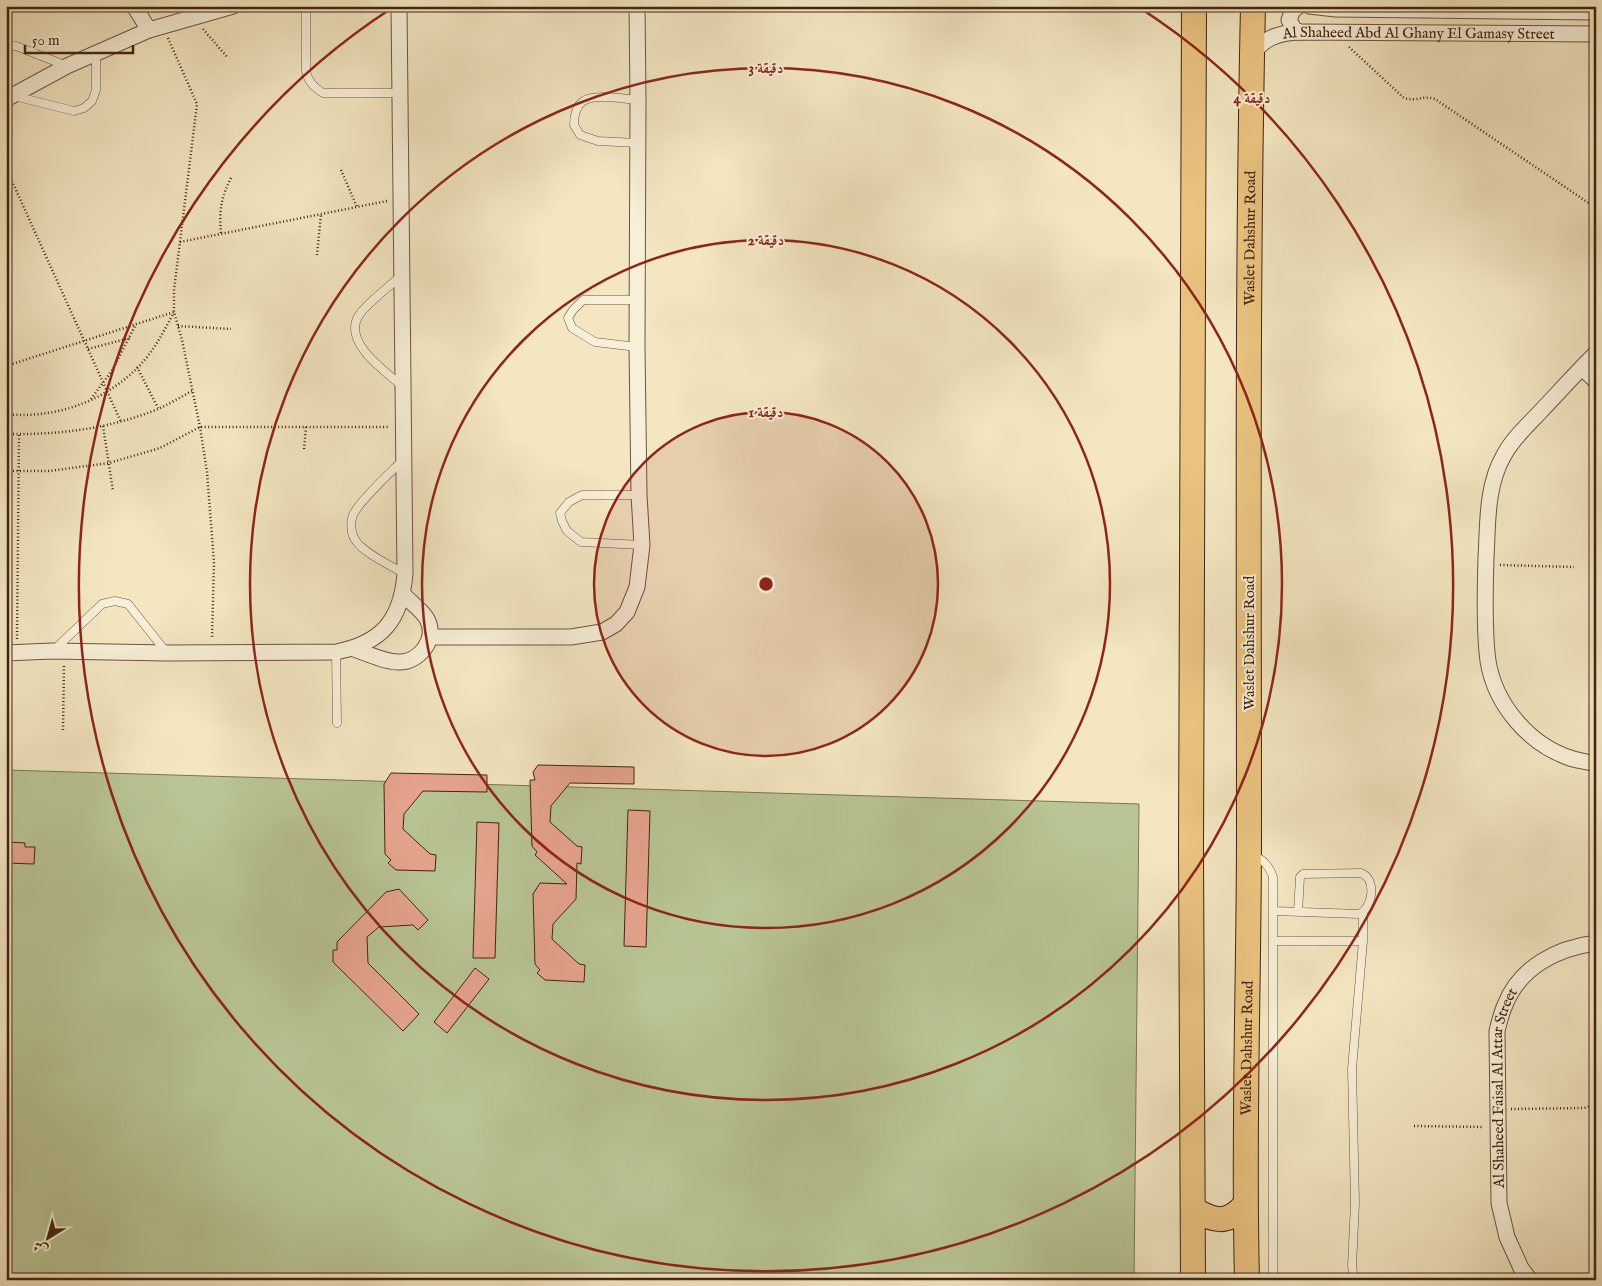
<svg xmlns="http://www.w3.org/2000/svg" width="1602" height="1286" font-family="'IM FELL English',Amiri,serif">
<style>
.green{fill:#b9c594;stroke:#7e7453}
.building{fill:#e7a48e;stroke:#422412}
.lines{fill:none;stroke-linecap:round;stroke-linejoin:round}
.lane-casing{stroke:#6e543e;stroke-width:9}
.street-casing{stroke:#6e543e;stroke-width:17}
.primary-casing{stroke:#422412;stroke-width:26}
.path{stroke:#422412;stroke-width:2.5;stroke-dasharray:1 2.5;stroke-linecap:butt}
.lane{stroke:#f7efd7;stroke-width:8}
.street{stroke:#f7efd7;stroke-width:15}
.primary{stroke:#eac380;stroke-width:24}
.ring{fill:none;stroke:#8f2418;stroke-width:2.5}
.labels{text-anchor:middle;stroke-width:4;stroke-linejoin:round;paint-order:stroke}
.street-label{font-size:15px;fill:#422412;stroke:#f7efd7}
.centre{fill:#8f2418;stroke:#f7efd7;stroke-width:2.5}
.ring-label{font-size:15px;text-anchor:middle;font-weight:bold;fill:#8f2418;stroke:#f7efd7;stroke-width:4;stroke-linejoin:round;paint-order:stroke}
</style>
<rect width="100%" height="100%" fill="#f3e6c1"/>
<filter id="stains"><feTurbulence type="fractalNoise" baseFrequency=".004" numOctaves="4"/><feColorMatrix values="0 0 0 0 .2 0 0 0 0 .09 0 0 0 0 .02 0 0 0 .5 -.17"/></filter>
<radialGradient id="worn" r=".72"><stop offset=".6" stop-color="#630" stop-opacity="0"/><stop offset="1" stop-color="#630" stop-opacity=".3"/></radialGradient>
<path class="green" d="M6 770 1139 804 1134 1280H6Z"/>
<path class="building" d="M538 765 634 767V784L570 783 551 806 550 822 577 846 582 847 581 864 577 863 576 899 553 924 552 939 579 964 585 965 584 982 545 980 537 973 540 970 535 964 533 894 540 883 567 884 535 855 537 852 532 846 530 780H535L533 772Z
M391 773 487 775V792L423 791 404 814 403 829 430 854 436 855 435 871 396 870 388 863 391 860 385 854 384 784Z
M628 810 650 811 646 947 624 946Z
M477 822 499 823 495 958H473Z
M6 842 25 843V847H35L34 864 6 863Z
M399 889 428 920 418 930 413 925 379 927 367 937 368 963 419 1014 403 1031 333 962V950H337V942L386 892Z
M475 968 489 979 447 1033 434 1022Z"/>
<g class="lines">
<g class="lane-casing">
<path id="lane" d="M306 6V71C308 82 314 87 323 93H400
M6 47 16 46 67 66
M14 96 74 111 84 108 92 101 96 90V53
M637 143 598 141 580 135 574 125C574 117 576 107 582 102 593 93 624 99 638 100
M637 347 595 342 572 328 568 318 573 310 583 300H637
M402 386C384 370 342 342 359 315 367 303 390 286 402 275
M403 460C391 472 359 501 353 515 350 523 351 535 356 541 365 554 392 566 405 574
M639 495H582L569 502 560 513 562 521 567 531 581 542 642 545
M54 650 102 604 115 601 128 604 167 653
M336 652 337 723
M1252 854C1263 860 1269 865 1273 877V1280
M1274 911 1359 914C1373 908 1377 879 1361 873L1303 874 1300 877 1298 912
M1363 912V941
M1274 941H1363L1352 1069 1355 1203 1352 1266 1354 1280"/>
</g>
<g class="street-casing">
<g id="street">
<path d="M134 6 149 30"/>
<path d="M1309 6 1336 9 1596 12"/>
<path d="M1299 32 1294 29 1289 20 1293 10 1299 6"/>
<path id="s1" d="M1252 56C1262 38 1279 33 1299 32L1596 34"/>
<path d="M6 99 67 66 149 30 233 6"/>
<path d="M1596 353C1577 372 1559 392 1541 411 1528 425 1513 438 1504 455 1486 486 1488 523 1486 558 1485 589 1484 631 1488 661 1495 705 1530 746 1573 759 1581 761 1588 762 1596 764"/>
<path d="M1582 368 1596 381"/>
<path d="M430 637H571L602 632 616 624 627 612 637 587 642 545 639 495 637 347 638 100 637 6"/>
<path d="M354 649C367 653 384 662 398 662 419 663 438 639 427 619 422 610 410 602 403 594"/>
<path d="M6 653 52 651 167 653 336 652C382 643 401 620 405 574L399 6"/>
<path id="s2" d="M1530 1280 1521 1268 1507 1237 1499 1203 1497 1031C1499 1023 1501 1014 1505 1005 1520 967 1557 948 1596 943"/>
</g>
</g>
<g class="primary-casing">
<g id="primary">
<path d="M1193 1209C1213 1221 1227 1225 1244 1206"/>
<path d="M1193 1280 1191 851 1194 6"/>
<path id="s3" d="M1247 1280C1243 1130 1249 981 1249 832 1249 557 1247 281 1253 6"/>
</g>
</g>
<path class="path" d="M203 29 228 58
M168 38 197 104 174 290V312L182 340 200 427 207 472 214 562 212 639
M1349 47 1404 98C1418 102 1422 95 1435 99L1596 208
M6 168 121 422
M341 170 357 207
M221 233C219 210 221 197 232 176
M180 242 387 201
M317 255 321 214
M178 326 231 329
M88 349 130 338
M6 366 174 312
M137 367 158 408
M91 399 113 369 136 324
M6 414C58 420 114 398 147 357 158 343 165 329 173 314
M103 426 113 491
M6 434C58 435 109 429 158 409 169 404 181 397 192 391
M304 449 306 427
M6 471H49L109 463 160 448 200 427H389
M1500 565 1574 567
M17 639 19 434
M63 730 64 664
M1511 1109 1584 1108 1596 1105
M1414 1126 1484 1127"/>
<use href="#lane" class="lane"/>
<use href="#street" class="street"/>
<use href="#primary" class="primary"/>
</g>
<circle cx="766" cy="584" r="172" fill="#8f2418" fill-opacity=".12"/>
<g class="ring">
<circle cx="766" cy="584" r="172"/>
<circle cx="766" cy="584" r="344"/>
<circle cx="766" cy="584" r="516"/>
<path d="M1140 8A687 687 0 1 1 392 8"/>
</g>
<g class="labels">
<g class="street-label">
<text dy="5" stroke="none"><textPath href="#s1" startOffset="175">Al Shaheed Abd Al Ghany El Gamasy Street</textPath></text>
<text dy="5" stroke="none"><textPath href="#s3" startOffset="1042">Waslet Dahshur Road</textPath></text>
<text transform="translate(1249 643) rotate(-90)" y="5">Waslet Dahshur Road</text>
<text dy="5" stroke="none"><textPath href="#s3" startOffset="232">Waslet Dahshur Road</textPath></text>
<text dy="5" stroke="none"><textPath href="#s2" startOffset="200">Al Shaheed Faisal Al Attar Street</textPath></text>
</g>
</g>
<circle cx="766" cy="584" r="8" class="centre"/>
<g class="ring-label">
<text x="766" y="73">3 دقيقة</text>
<text x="1252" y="103">4 دقيقة</text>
<text x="766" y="245">2 دقيقة</text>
<text x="766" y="417">1 دقيقة</text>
</g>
<rect width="1602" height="1286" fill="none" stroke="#f3e6c1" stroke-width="25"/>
<rect x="8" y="8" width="1587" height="1271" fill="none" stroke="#422412" stroke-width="2.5"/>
<rect x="12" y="12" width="1577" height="1261" fill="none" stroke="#422412"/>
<g transform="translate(48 1238) rotate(217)" stroke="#f7efd7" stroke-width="4" paint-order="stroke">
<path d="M0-4L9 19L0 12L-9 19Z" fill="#422412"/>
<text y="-8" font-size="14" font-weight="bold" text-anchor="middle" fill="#422412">ش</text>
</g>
<path d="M25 45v8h108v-8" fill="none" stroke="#422412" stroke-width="2.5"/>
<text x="32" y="45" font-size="15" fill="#422412" stroke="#f7efd7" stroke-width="4" paint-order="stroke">50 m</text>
<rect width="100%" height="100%" filter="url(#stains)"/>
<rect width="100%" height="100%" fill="url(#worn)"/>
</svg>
